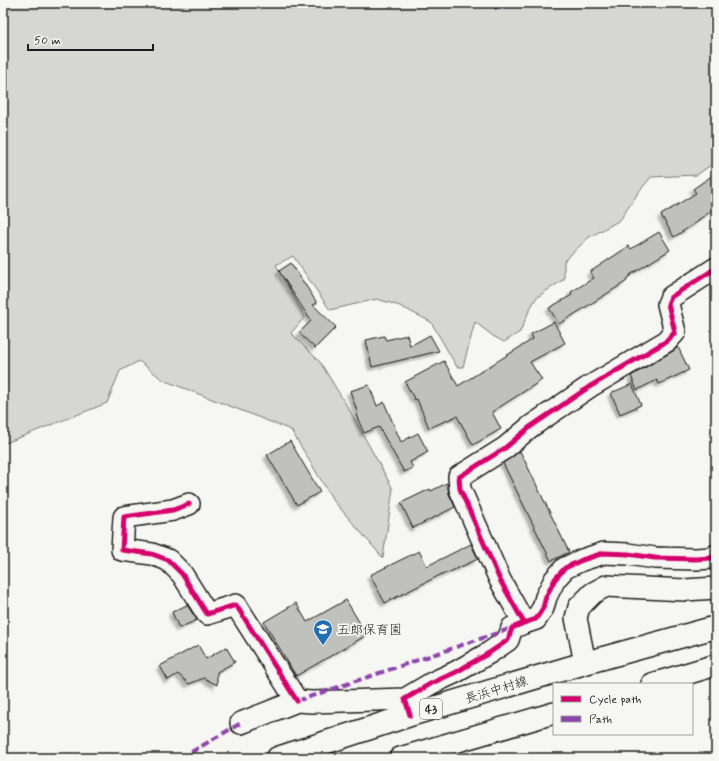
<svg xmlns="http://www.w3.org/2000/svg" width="719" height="761" font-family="Mynerve,'Klee One',sans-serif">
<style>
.green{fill:#d6d6d2;stroke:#797977}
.building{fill:#c0c0bd;stroke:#1c1c1c;filter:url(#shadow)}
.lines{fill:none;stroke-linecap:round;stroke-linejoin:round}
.minor-casing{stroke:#1c1c1c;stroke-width:24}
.major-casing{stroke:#1c1c1c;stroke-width:25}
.minor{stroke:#f6f6f2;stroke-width:21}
.major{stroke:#f6f6f2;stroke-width:22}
.quiet{stroke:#8e44ad;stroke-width:4;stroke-dasharray:8 4;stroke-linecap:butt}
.cycleway-casing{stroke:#f6f6f2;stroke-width:8}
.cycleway{stroke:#d6006c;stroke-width:5}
.labels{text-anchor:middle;stroke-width:3.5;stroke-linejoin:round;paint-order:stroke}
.shield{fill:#f6f6f2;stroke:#5d5d5c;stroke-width:1}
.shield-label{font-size:12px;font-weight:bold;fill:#1c1c1c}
.poi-label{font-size:13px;fill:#1c1c1c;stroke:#f6f6f2;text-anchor:start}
.street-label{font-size:13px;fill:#1c1c1c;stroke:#f6f6f2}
</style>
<defs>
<filter id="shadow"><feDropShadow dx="-3.5" dy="3.5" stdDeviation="1" flood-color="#0004"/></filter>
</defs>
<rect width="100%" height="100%" fill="#f6f6f2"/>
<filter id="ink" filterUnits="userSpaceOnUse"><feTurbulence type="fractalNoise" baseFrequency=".025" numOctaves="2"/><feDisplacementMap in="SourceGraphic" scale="8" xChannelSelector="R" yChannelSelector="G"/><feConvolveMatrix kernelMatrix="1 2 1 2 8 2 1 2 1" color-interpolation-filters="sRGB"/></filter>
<g filter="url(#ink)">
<path class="green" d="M3 3H716V161L697 175 651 177 638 193 620 220 588 238 564 261V279L536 298 529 311 520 332 504 342 493 336 475 322 463 367H457L431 322 400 306 377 299 330 310 293 256 276 265 305 317 291 333 320 362 350 411 393 489 383 558 333 500 291 430 163 380 139 361 120 371 107 403 3 444Z"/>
<path class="building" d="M716 173V208L698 220 699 221 674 237 661 215 696 193 693 189Z
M659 232 670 250 630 275V276L626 279 627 281 559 324 549 308 572 295 571 292 594 278 590 272 629 246 631 249Z
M291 263 317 303 313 305 336 327 315 348 299 333 311 321 279 271Z
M554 322 565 343 530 362 542 380 492 412 501 429 473 445 457 416 429 428 417 399 415 400 405 382 444 361 458 386 533 339 531 334Z
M407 335 410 346 430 335 439 351 372 367 366 340 384 336 386 340Z
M678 347 689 370 659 384 657 380 637 390 631 376 673 351Z
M632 384 641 405 620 414 611 393Z
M369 385 377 406 384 402 401 442 418 433 428 452 410 462 413 468 404 472 379 427 364 433 356 415 358 414 350 391Z
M290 441 320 492 297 505 267 455Z
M520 451 569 552 551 561 503 463Z
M447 483 449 494 455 507 413 528 401 503 430 489 431 491Z
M471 544 478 559 445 574 444 573 385 603 370 575 419 551 427 566Z
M346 600 367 635 296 676 264 622 296 603 307 622Z
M187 605 197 620 179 628 172 612Z
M198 645 206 659 226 647 235 662 217 672V685L204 678 189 684 178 674 168 680 160 666Z"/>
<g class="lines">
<g class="minor-casing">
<path id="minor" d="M189 504 173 510 124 517 122 550 152 554 168 560 182 574 207 614 236 605 297 701
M524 623 536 619 543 608 546 597 555 579 565 568 582 560 604 553 628 554 655 558 696 559 711 558 716 555
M585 663 576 618 579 607 593 593 606 586 685 590 716 588
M652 684 716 665
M410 715 405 699 432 683 456 672 489 653 508 640 512 628 524 623 500 580 460 489 459 477 505 448 530 427 589 387 667 341 675 332 668 304 671 297 716 268
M241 723 297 701 312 702 405 699
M400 758 554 713"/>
</g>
<g class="major-casing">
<path id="major" d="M278 758 410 715 585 663 716 627"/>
</g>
<use href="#minor" class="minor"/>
<use href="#major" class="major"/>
<path class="quiet" d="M493 3 497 9
M297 701 512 628
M181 758 241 723"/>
<g class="cycleway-casing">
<path id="cycleway" d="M189 504 173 510 124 517 122 550 152 554 168 560 182 574 207 614 236 605 297 701
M524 623 536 619 543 608 546 597 555 579 565 568 582 560 604 553 628 554 655 558 696 559 711 558 716 555
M410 715 405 699 432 683 456 672 489 653 508 640 512 628 524 623 500 580 460 489 459 477 505 448 530 427 589 387 667 341 675 332 668 304 671 297 716 268"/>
</g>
<use href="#cycleway" class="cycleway"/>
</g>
</g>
<defs>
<g id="school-pin" transform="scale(1)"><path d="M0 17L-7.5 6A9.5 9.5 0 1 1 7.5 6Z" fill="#1f6fb2" stroke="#f6f6f2"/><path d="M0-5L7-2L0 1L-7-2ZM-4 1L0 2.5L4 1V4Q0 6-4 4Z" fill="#fff"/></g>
</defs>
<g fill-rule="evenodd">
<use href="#school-pin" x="323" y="629"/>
</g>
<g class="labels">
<rect class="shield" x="420" y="699" width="22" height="20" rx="3"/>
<g class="shield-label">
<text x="431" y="713">43</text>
</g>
<g class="poi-label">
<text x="337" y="634">五郎保育園</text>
</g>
<g class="street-label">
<text transform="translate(496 689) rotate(-17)" y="5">長浜中村線</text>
</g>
</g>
<rect width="719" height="761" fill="none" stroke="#f6f6f2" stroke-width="16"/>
<rect x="8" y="8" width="703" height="745" fill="none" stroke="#1c1c1c" stroke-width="1.5" filter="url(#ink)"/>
<rect x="553" y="683" width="140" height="52" fill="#f6f6f2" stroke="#9f9f9c"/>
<rect x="561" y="696" width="20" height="6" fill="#d6006c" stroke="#9f9f9c"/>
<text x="589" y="703" font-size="12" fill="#1c1c1c">Cycle path</text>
<rect x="561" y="716" width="20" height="6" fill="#8e44ad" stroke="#9f9f9c"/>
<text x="589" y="723" font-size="12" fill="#1c1c1c">Path</text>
<path d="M28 44v6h125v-6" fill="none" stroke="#1c1c1c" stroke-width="2"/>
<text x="34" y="44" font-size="12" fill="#1c1c1c" stroke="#f6f6f2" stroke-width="3" paint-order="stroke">50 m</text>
</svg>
